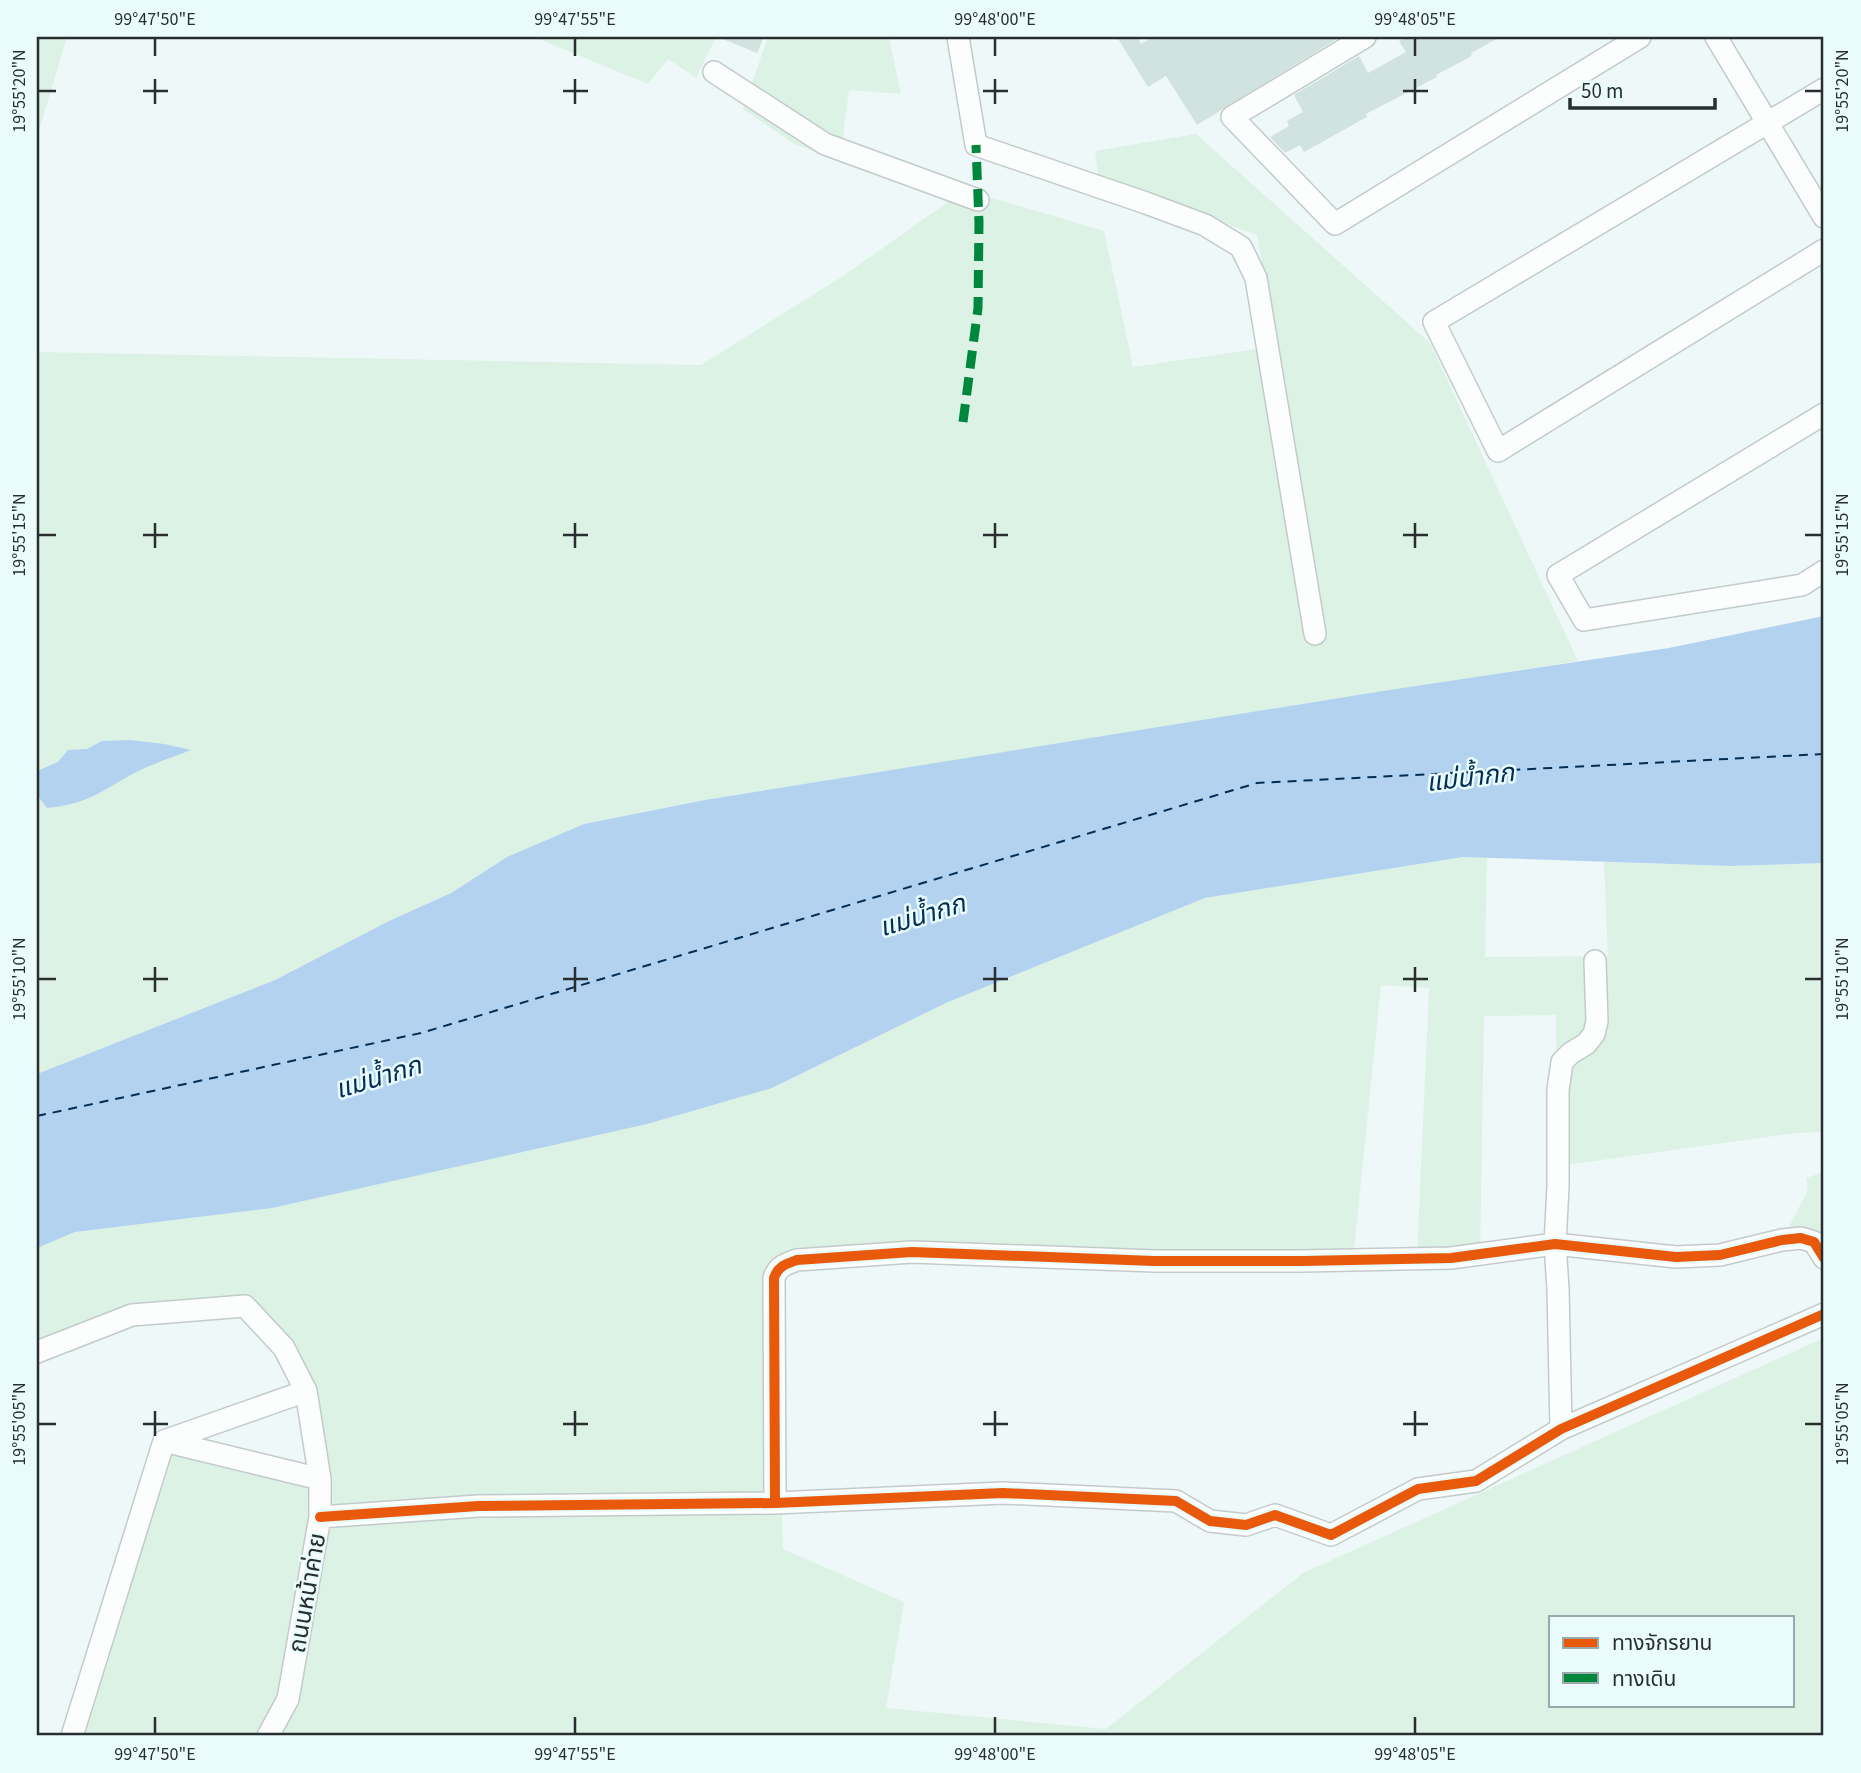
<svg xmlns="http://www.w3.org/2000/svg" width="1861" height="1773" font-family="'Source Sans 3','Noto Sans Thai',sans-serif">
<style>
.green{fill:#dcf2e4;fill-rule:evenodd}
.water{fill:#b3d2f0}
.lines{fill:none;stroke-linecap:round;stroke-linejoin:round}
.ferry{stroke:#022e55;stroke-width:2;stroke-dasharray:9 7;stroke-linecap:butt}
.building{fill:#d0e3df}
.minor-casing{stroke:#c3caca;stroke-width:24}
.minor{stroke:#fcfefe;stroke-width:21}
.quiet{stroke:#00873e;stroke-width:9;stroke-dasharray:18 9;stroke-linecap:butt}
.cycleway-casing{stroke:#eafbfc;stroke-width:15}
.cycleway{stroke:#e8590c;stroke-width:10}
.ticks{fill:none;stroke:#282e2f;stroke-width:2.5}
.labels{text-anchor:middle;stroke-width:5;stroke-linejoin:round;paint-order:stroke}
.street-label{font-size:24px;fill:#282e2f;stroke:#eafbfc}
.water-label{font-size:26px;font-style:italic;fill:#022e55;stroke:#eafbfc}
.neatline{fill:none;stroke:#282e2f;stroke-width:2.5}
.ticks-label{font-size:18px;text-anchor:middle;fill:#282e2f}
</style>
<rect width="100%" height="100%" fill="#eef8f8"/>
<path class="green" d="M37 37H67L37 137Z
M534 37H716L696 78 668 59 648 84Z
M768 37H889L901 94 849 90 840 161 794 144 743 109Z
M1196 134 1430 343 1578 661 705 800 584 824 507 857 451 893 389 921 275 980 37 1074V352L701 365 843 276 965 190 1104 231 1133 367 1277 346 1257 235 1098 176 1095 151Z
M1463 857H1487L1485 957 1608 956 1604 862 1730 866 1824 863V1132L1797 1133 1558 1166 1556 1015 1484 1016 1480 1254 1417 1258 1429 988 1381 985 1353 1260 783 1264 774 1255 783 1549 904 1602 886 1708 1106 1729 1303 1573 1824 1338V1736H70L164 1441 320 1479 306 1391 245 1306 132 1315 37 1352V1248L75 1232 272 1208 435 1171 772 1088 948 1002 1205 898ZM1551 1617H1793V1705H1551Z
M1824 1172V1259L1782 1240 1808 1190 1806 1178Z"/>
<path class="water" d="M1824 616V863L1730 866 1463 857 1205 898 948 1002 772 1088 647 1124 272 1208 75 1232 37 1248V1074L275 980 389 921 451 893 507 857 584 824 705 800 1383 691 1669 648Z
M130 740 164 744 191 750C171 758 148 765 129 776 97 794 86 804 47 808L37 795V771L58 762 68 750 87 749 102 741Z"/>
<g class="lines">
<path class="ferry" d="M37 1116 421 1033 1257 783 1824 754"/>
</g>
<path class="building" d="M718 37H764L757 53Z
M1117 37H1137L1141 44 1154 37H1340L1197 125 1166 76 1148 87Z
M1408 37H1500L1471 53 1472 56 1436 75 1437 77 1366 114 1367 117 1304 152 1300 145 1285 153 1270 137 1289 126 1287 121 1303 112 1294 95 1359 56 1368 73 1406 52 1399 41Z"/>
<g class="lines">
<g class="minor-casing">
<path id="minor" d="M958 37 976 145 1146 203 1205 225 1241 247 1256 278 1315 634
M1365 37 1232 117 1335 224 1640 37
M1716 37 1824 217
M714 72 825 144 978 200
M1824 89 1434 322 1498 451 1824 250
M1824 414 1558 575 1584 620 1802 585 1824 571
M37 1352 132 1315 245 1306 284 1348 306 1391 320 1479
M1561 1429 1558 1289 1555 1244 1558 1186V1090L1562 1062 1571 1053 1586 1044 1594 1034 1597 1021 1595 961
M164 1441 320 1479V1517L288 1699 268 1736
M775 1503 774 1278C778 1266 786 1264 797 1260L912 1252 1154 1261H1302L1451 1258 1555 1244 1676 1257 1720 1255 1782 1240 1801 1238 1814 1242 1824 1258
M320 1517 478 1506 775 1503 1003 1493 1176 1501 1210 1521 1246 1525 1275 1515 1331 1535 1418 1489 1476 1481 1561 1429 1824 1314
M72 1736 164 1441 306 1391"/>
</g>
<use href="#minor" class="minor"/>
<path class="quiet" d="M963 422 978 308 979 223 976 145"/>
<g class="cycleway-casing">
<path id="cycleway" d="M775 1503 774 1278C778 1266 786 1264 797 1260L912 1252 1154 1261H1302L1451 1258 1555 1244 1676 1257 1720 1255 1782 1240 1801 1238 1814 1242 1824 1258
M320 1517 478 1506 775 1503 1003 1493 1176 1501 1210 1521 1246 1525 1275 1515 1331 1535 1418 1489 1476 1481 1561 1429 1824 1314"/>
</g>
<use href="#cycleway" class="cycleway"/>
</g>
<path class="ticks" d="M155 38V56M575 38V56M995 38V56M1415 38V56M155 79V104M575 79V104M995 79V104M1415 79V104M38 91H56M143 91H168M563 91H588M983 91H1008M1403 91H1428M1805 91H1822M155 523V548M575 523V548M995 523V548M1415 523V548M38 535H56M143 535H168M563 535H588M983 535H1008M1403 535H1428M1805 535H1822M155 967V992M575 967V992M995 967V992M1415 967V992M38 979H56M143 979H168M563 979H588M983 979H1008M1403 979H1428M1805 979H1822M155 1411V1436M575 1411V1436M995 1411V1436M1415 1411V1436M38 1424H56M143 1424H168M563 1424H588M983 1424H1008M1403 1424H1428M1805 1424H1822M155 1717V1734M575 1717V1734M995 1717V1734M1415 1717V1734"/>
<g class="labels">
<g class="street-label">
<text transform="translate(307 1593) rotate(-80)" y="8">ถนนหน้าค่าย</text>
</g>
<g class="water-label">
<text transform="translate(1470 777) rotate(-7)" y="9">แม่น้ำกก</text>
<text transform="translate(922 915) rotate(-17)" y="9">แม่น้ำกก</text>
<text transform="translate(378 1077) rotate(-17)" y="9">แม่น้ำกก</text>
</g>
</g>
<rect width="1861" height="1773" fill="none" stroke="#eafbfc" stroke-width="77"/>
<rect x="1549" y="1616" width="245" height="91" fill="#eafbfc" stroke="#9ca9aa" stroke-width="2"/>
<rect x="1563" y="1638" width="35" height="10" fill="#e8590c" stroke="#9ca9aa" stroke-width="2"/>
<text x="1612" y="1650" font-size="21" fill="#282e2f">ทางจักรยาน</text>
<rect x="1563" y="1673" width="35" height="10" fill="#00873e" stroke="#9ca9aa" stroke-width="2"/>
<text x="1612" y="1686" font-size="21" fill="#282e2f">ทางเดิน</text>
<path d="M1570 98v10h145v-10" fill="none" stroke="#282e2f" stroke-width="3.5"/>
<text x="1581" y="98" font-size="21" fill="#282e2f" stroke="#eafbfc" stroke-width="5" paint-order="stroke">50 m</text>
<rect x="38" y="38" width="1784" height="1696" class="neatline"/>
<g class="ticks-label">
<text x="155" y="25">99°47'50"E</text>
<text x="575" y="25">99°47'55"E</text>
<text x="995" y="25">99°48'00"E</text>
<text x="1415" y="25">99°48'05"E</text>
<text transform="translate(19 91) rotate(-90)" y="6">19°55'20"N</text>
<text transform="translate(1842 91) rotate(-90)" y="6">19°55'20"N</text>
<text transform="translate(19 535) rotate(-90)" y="6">19°55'15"N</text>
<text transform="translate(1842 535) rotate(-90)" y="6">19°55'15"N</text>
<text transform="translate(19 979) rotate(-90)" y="6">19°55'10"N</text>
<text transform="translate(1842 979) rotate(-90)" y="6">19°55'10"N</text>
<text transform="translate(19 1424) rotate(-90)" y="6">19°55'05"N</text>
<text transform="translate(1842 1424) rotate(-90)" y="6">19°55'05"N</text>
<text x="155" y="1760">99°47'50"E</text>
<text x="575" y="1760">99°47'55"E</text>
<text x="995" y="1760">99°48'00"E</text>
<text x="1415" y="1760">99°48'05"E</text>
</g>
</svg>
